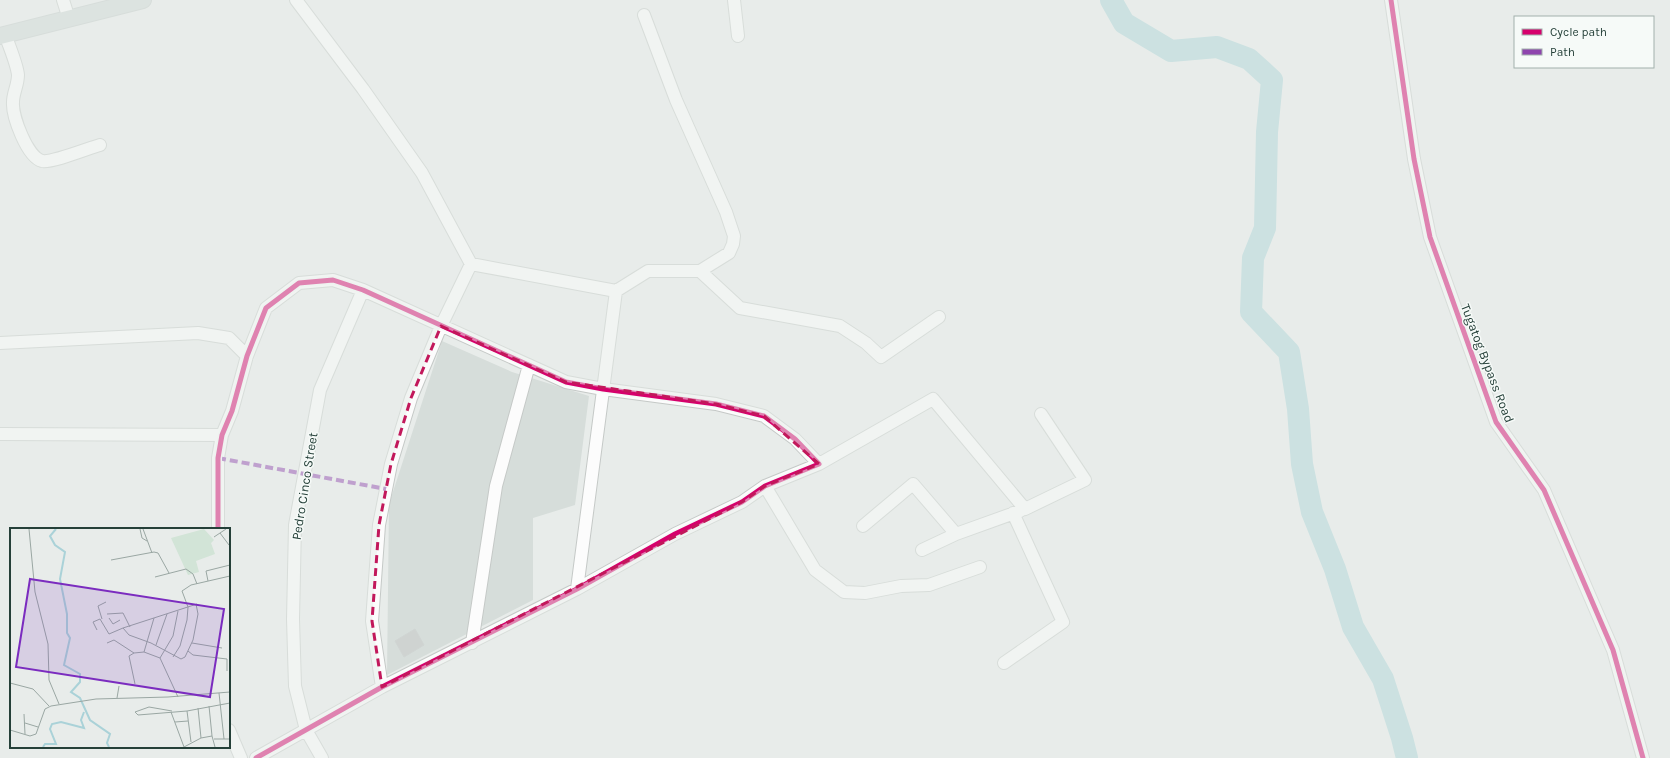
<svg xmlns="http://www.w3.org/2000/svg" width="1670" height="758" font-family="Karla,sans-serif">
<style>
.built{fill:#d6ddda}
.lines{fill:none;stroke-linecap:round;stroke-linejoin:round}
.river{stroke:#aad2d8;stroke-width:22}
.building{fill:#cfd3d1;stroke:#d0d5d3}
.minor-casing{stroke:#c5c9c7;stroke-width:14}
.major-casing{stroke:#c3cac9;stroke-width:18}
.minor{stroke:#fcfcfc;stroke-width:12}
.major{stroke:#cfd7d5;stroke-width:16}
.quiet{stroke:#8e44ad;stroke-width:4;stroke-dasharray:8 4;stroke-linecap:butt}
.cycleway-casing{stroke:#f6faf8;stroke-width:8}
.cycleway{stroke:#d6006c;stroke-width:5}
.marked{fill:none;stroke:#c2185b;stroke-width:3;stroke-dasharray:8 5;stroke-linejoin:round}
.labels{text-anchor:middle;stroke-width:3;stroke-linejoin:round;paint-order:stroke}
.street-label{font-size:13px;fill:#254039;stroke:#f6faf8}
.inset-river{fill:none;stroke:#aad2d8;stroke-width:2}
.inset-road{fill:none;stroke:#9aa7a3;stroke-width:1}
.view{fill:#7b2cbf;fill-opacity:0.15;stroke:#7b2cbf;stroke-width:2}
.inset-edge{fill:none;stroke:#254039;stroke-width:2}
</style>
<rect width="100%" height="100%" fill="#e8ecea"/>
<path class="built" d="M442 341 512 372 589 396 575 505 533 518V600L387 675 389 504Z"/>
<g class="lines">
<path class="river" d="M1111 0 1124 23 1171 51 1217 47 1249 59 1272 80 1267 132 1265 228 1253 258 1251 312 1289 352 1298 409 1302 464 1312 512 1335 569 1353 627 1383 679 1402 738 1407 758"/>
</g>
<path class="building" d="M415 629 424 645 404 657 395 641Z"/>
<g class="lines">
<g class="minor-casing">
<path id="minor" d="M63 0 69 19
M296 0 363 89 422 173 471 264 441 326 411 398 391 464 379 525 372 621 382 687
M734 0 738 36
M1391 0 1414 159 1430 237 1496 422 1544 490 1613 650 1643 758
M5 34C9 46 17 64 18 75 18 85 13 93 13 102 12 116 27 157 42 161 52 163 89 148 100 145
M471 264 616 291 577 589
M700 271 740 308 840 326 866 343 881 357 939 317
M616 291 648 271H700L729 253 733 244 734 236 726 212 676 100 644 15
M0 343 198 333 229 338 247 356
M0 434 222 435
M819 464 933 399 1025 509 1085 480 1041 414
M765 486 815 570 844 592 865 593 901 586 929 585 980 567
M863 526 913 484 956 534
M218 529V458L222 435 232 411 247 356 266 308 299 283 333 280 363 290 566 382 603 389 716 404 764 416 795 439 819 464 765 486 742 502 675 534 577 589 382 687 256 758
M922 550 956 534 1020 511
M472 643 496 486 529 365
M1004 663 1063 622 1013 513
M229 730 241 758
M322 758 306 730 295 686 293 619 295 525 320 390 363 290"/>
</g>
<g class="major-casing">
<path id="major" d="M0 36 143 0"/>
</g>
<use href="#minor" class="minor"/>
<use href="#major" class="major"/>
<path class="quiet" d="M218 458 386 489"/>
<g class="cycleway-casing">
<path id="cycleway" d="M1391 0 1414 159 1430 237 1496 422 1544 490 1613 650 1643 758
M218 529V458L222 435 232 411 247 356 266 308 299 283 333 280 363 290 566 382 603 389 716 404 764 416 795 439 819 464 765 486 742 502 675 534 577 589 382 687 256 758"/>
</g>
<use href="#cycleway" class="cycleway"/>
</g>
<path d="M0 0H1670V758H0ZM441 326 566 382 716 404 764 416 819 464 765 486 742 502 382 687 372 621 379 525 391 464 411 398Z" fill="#e8ecea" fill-opacity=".55" fill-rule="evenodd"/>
<path class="marked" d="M441 326 566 382 716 404 764 416 819 464 765 486 742 502 382 687 372 621 379 525 391 464 411 398Z"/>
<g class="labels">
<g class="street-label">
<text transform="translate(1488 363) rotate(69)" y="5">Tugatog Bypass Road</text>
<text transform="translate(304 486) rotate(-81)" y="5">Pedro Cinco Street</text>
</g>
</g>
<g transform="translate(10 528)">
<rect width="220" height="220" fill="#e8ecea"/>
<path d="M194 1 204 12 201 15 205 26 186 33 189 44 178 47 161 10Z" fill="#d2e4d7"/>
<path class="inset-river" d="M46 1 40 8 45 17 55 24 50 51 57 86V105L60 110 54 137 70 146V154L61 164 70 170 80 192 100 206 97 215 99 219M33 219 35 216H46L40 201 42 196 51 194 74 200 71 192 74 184"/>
<path class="inset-road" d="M19 1 25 64 38 116 39 152 49 176M130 1 132 10 137 13M133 1 142 25M210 5 219 17M204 9 216 1M101 32 144 24 148 25 159 45M145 49 176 41 183 46 187 56M198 53 196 43 220 37M186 76 188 86 183 112 175 129 171 131 141 115 119 107 113 100 187 76M97 86 113 85 120 99M99 90 103 96 110 92M144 90 134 124 150 130M92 91 88 78 96 74M87 102 83 94 90 91 99 106 113 100M97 115 104 112 124 125 134 124M182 115 212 120M146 117 157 86M178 123 183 127 217 131V143M124 125 119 128 125 156M163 129 170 118 177 92 178 79 172 63 181 57 220 48M0 155 23 161 39 178M209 165 214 211M168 169 150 130 163 108 168 83M107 170 109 158M199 178 202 208M188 180 191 210M162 183 139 179 125 184 128 187 177 183 220 175M177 183 181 214M161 184 174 219M14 186 15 206M165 194 178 193M15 195 28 199M0 202 20 208 26 206 35 181 41 178 86 171 158 169 220 164M204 211H220M174 219 191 210 202 208 205 219"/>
<path class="view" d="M20 51 214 81 200 169 6 139Z"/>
<rect width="220" height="220" class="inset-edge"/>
</g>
<rect x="1514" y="16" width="140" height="52" fill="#f6faf8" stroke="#a2b0ac"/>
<rect x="1522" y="29" width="20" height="6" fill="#d6006c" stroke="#a2b0ac"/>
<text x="1550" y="36" font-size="12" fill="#254039">Cycle path</text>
<rect x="1522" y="49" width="20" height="6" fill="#8e44ad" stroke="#a2b0ac"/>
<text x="1550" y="56" font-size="12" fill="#254039">Path</text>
</svg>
